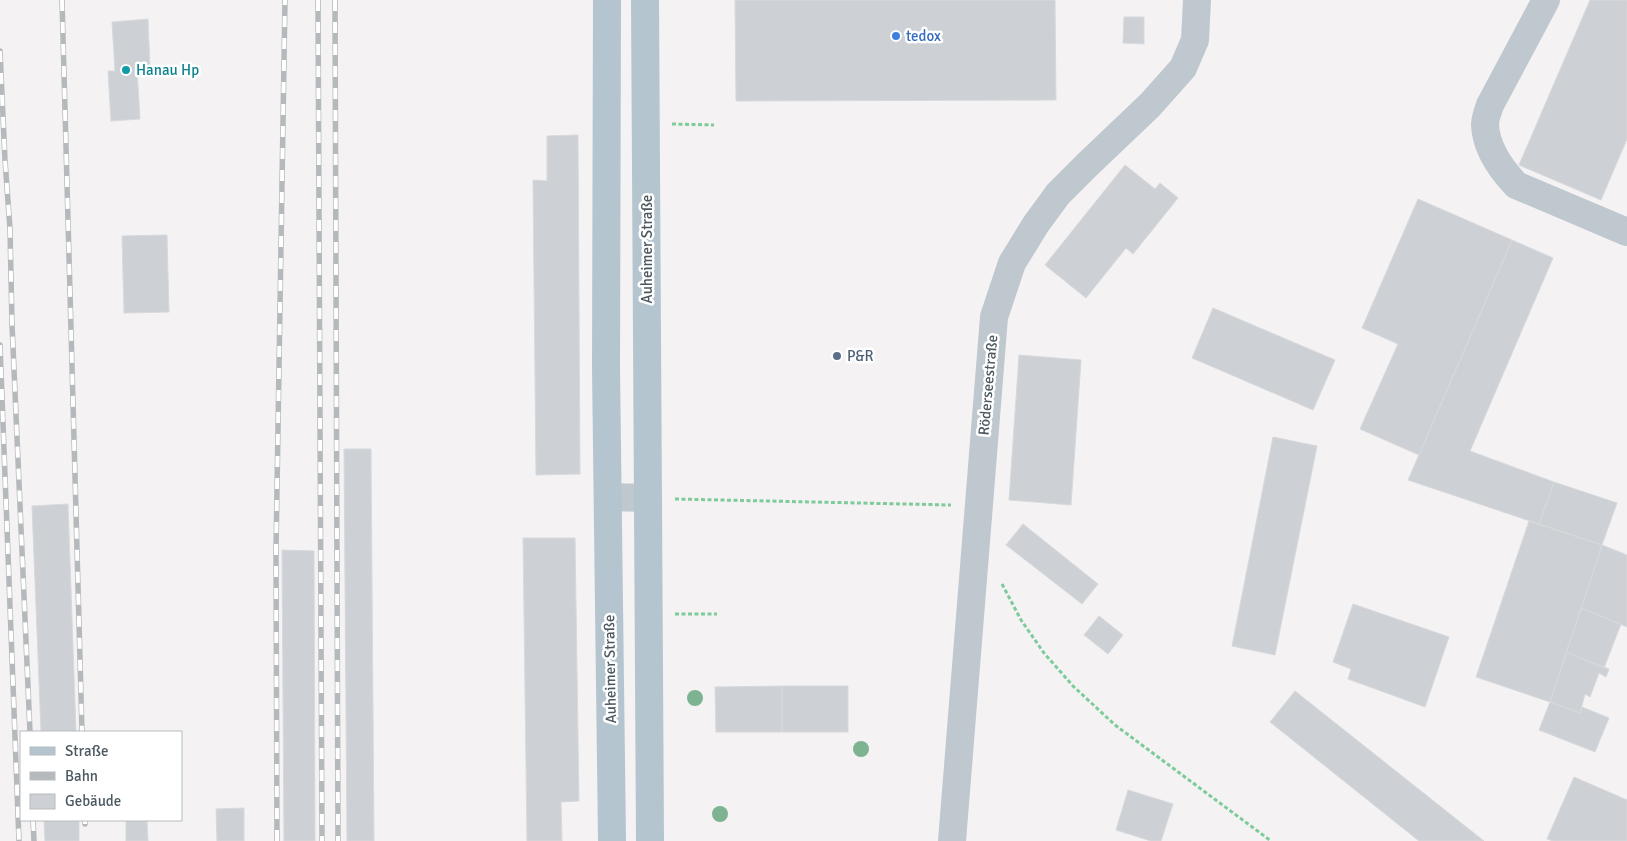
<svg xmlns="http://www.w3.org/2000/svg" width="1627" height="841" font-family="Signika,sans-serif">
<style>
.building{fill:#cdd0d4;stroke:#d7d9dd}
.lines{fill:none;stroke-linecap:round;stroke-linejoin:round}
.path{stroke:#7dcb9a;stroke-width:3;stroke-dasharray:4 2.5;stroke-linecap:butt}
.minor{stroke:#bfc8ce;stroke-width:28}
.major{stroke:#b4c5cf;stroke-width:28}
.rail-casing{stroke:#b5b9bc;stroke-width:5.5}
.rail{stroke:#fff;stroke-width:4;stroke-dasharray:11;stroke-linecap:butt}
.tree{fill:#7db391}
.shop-dot{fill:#3f7fe0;stroke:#fff;stroke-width:2}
.culture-dot{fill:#0f9aa8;stroke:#fff;stroke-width:2}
.service-dot{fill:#5c6f8a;stroke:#fff;stroke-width:2}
.labels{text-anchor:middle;stroke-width:5;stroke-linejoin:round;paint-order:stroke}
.shop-label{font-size:15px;fill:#366cbe;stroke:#fff;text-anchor:start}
.culture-label{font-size:15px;fill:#0d838f;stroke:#fff;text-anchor:start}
.street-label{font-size:15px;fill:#4b585f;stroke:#fff}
.service-label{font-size:15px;fill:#4e5e75;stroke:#fff;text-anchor:start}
</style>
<rect width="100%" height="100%" fill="#f4f2f3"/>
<path class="building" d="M735 0H1055L1056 100 736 101Z
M1590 0H1627V139L1601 200 1519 165Z
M1124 17H1144V44L1123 43Z
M148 19 150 69H137L140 119 111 121 108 71H115L112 22Z
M578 135 580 474 536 475 533 180 547 181V136Z
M1125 165 1155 189 1160 183 1178 198 1133 254 1126 248 1086 298 1045 265Z
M1418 199 1512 240 1419 455 1360 429 1398 344 1362 328Z
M167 235 169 312 124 313 122 236Z
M1512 240 1553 258 1470 451 1554 482 1539 524 1408 480Z
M1213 308 1335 360 1313 410 1192 358Z
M1019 355 1081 360 1071 505 1009 500Z
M1273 437 1317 446 1275 655 1232 646Z
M344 449H371L374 841H347Z
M1554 482 1617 503 1602 545 1539 524Z
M68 504 76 732H41L32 506Z
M1529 521 1602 545 1550 702 1476 677Z
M1023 524 1098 584 1082 604 1006 545Z
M523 538H575L579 801 561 802 562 841H527Z
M1602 545 1627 555V627L1581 608Z
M282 550 314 551 315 841H284Z
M1353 604 1449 637 1425 707 1348 679 1351 669 1333 662Z
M1581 608 1621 624 1604 668 1566 652Z
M1099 616 1123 635 1108 654 1084 635Z
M1566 652 1609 669 1606 677 1599 673 1590 697 1585 694 1580 713 1550 702Z
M782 686V732H716L715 687Z
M782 686H848V732H782Z
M1295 691 1484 841H1419L1270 722Z
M1550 702 1580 713 1582 707 1609 718 1595 752 1539 730Z
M1574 777 1627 800V841H1553L1547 839Z
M1128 790 1173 804 1161 841H1151L1116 830Z
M244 808V841H217L216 809Z
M44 820H79V841H45Z
M126 820H147L148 841H126Z"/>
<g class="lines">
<path class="path" d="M672 124 714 125
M675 499 951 505
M1002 584 1021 620 1044 653 1073 686 1115 725 1271 841
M675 614H717"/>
<path class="minor" d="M1546 0 1490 105C1488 111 1485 118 1485 125 1486 147 1501 169 1516 185L1627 232
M608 497 648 498
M952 841 994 317 1012 263 1036 224 1058 194 1087 165 1150 105 1183 68 1195 40 1197 0"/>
<path class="major" d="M607 0 606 368 612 841
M645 0 650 841"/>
<g class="rail-casing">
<path id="rail" d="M62 0 82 732
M318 0 322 841
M335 0 338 841
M0 51 5 160 10 229 12 324 30 732
M0 345 19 841
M33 820 34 841
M85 820V824
M277 841 276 551 285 0"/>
</g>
<use href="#rail" class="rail"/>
</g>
<g class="tree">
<circle cx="695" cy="698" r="8"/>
<circle cx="861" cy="749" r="8"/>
<circle cx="720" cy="814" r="8"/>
</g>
<circle class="shop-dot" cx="896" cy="36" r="5"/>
<circle class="culture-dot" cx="126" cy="70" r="5"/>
<circle class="service-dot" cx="837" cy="356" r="5"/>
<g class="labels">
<g class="shop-label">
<text x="906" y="41">tedox</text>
</g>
<g class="culture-label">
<text x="136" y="75">Hanau Hp</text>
</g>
<g class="street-label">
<text transform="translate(647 249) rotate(-90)" y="5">Auheimer Straße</text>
<text transform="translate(988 385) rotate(-85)" y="5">Röderseestraße</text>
<text transform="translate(610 669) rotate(-91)" y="5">Auheimer Straße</text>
</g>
<g class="service-label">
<text x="847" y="361">P&amp;R</text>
</g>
</g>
<rect x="20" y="731" width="162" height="90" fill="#ffffff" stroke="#b7bcbf"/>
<rect x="30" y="747" width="25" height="8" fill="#b4c5cf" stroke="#b7bcbf"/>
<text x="65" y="756" font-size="15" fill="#4b585f">Straße</text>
<rect x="30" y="772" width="25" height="8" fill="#b5b9bc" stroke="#b7bcbf"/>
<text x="65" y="781" font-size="15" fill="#4b585f">Bahn</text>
<rect x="30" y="794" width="25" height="15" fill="#cdd0d4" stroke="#b7bcbf"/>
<text x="65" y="806" font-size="15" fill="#4b585f">Gebäude</text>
</svg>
